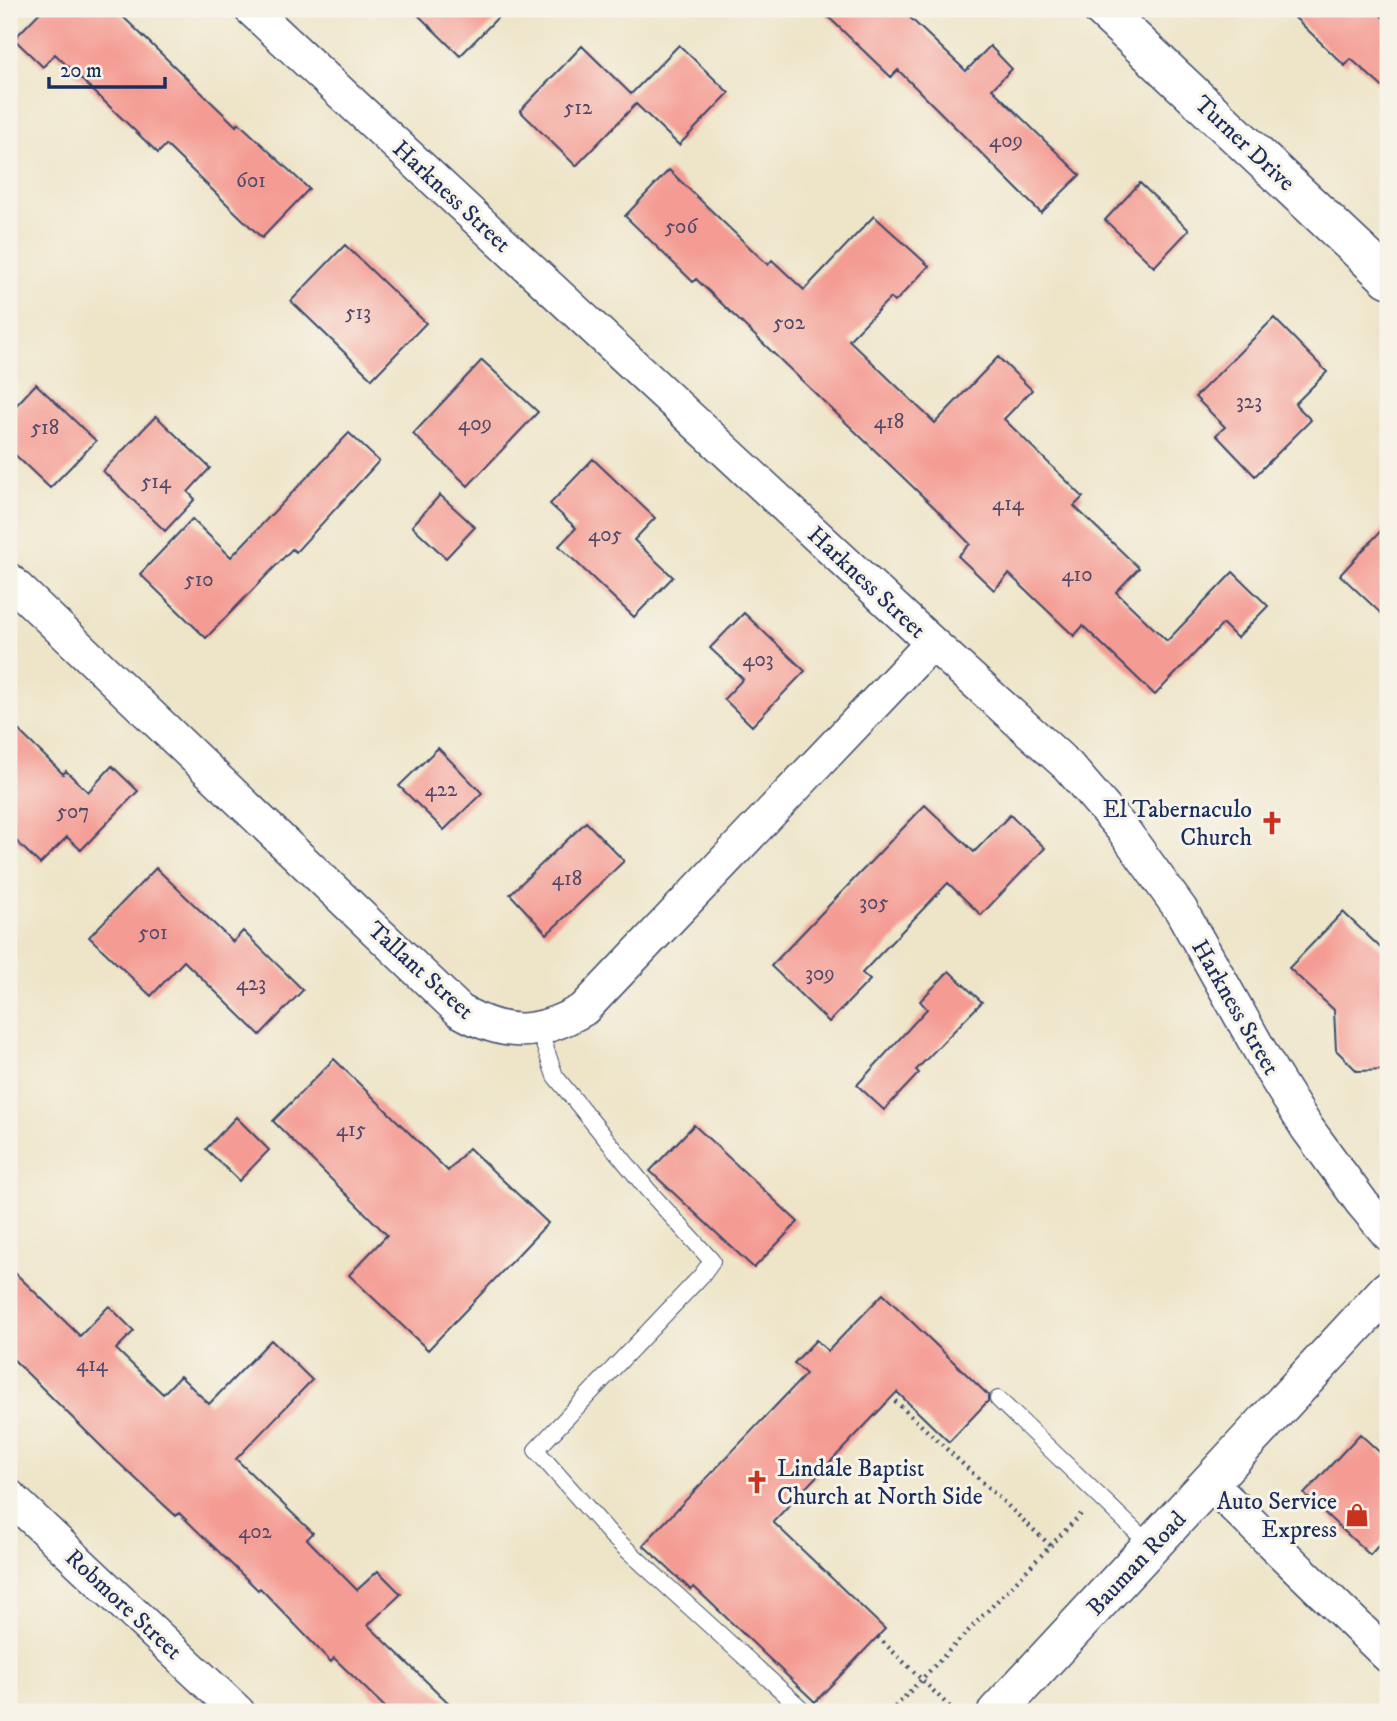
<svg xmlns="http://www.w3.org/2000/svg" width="1397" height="1721" font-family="'IM FELL DW Pica',serif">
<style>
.building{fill:#f49b93}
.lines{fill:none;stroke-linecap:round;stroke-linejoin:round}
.lane-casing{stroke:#3b4a6e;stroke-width:18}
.street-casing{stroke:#3b4a6e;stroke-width:36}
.secondary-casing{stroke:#3b4a6e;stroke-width:41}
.path{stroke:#3b4a6e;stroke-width:4.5;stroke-dasharray:2 5;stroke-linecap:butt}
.lane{stroke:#fff;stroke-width:16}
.street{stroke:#fff;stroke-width:33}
.secondary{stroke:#fff;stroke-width:38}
.labels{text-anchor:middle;stroke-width:6;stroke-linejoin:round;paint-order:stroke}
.number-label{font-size:21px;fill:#514a6b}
.street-label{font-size:24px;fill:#1b2f5e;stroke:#f7f3e8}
.poi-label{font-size:24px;fill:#1b2f5e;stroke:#f7f3e8;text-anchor:end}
</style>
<rect width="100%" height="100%" fill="#f7f3e8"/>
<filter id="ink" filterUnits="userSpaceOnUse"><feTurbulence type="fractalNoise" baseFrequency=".0143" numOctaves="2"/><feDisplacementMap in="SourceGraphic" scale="14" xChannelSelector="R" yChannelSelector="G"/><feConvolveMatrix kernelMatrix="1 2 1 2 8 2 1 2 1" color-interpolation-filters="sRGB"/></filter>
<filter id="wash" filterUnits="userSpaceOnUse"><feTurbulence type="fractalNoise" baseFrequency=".00686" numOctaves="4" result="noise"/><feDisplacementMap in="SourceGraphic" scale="28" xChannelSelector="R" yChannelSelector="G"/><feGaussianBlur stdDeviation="1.57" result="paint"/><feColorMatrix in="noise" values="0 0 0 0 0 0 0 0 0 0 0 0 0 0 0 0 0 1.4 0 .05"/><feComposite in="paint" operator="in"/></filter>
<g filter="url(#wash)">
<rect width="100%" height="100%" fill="#eee5c9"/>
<g id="blocks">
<path class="building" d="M43 9H115L236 126 239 123 309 189 262 238 166 145 158 153 55 54 43 67 14 39Z
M412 9H506L460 56Z
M820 9H901L966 71 990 46 1012 69 992 89 1080 175 1041 213 898 70 891 77Z
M1286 9H1374L1388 22V92L1351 59 1345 66Z
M679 45 729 93 679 145 636 104 576 166 520 111 582 46 631 94Z
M669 170 768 265 772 260 804 290 874 216 929 266 895 302 890 298 849 340 935 423 998 357 1032 390 1004 419 1083 497 1074 506 1139 568 1116 592 1167 641 1233 572 1268 606 1237 638 1223 624 1155 695 1083 626 1074 636 1009 574 994 590 958 556 970 544 935 508 696 279 693 282 625 216Z
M1140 183 1189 230 1154 267 1105 220Z
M345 245 426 323 372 379 291 301Z
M1274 318 1327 372 1295 404 1311 420 1255 476 1216 435 1225 427 1195 397Z
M482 360 538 412 468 486 413 434Z
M36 384 96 441 50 488 9 449V413Z
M156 416 210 468 188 492 195 499 165 531 103 471Z
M349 433 379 461 296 552 292 549 206 638 140 574 192 519 231 557Z
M593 459 655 518 634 540 673 577 634 617 559 546 576 528 550 504Z
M440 495 475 527 446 558 412 526Z
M1388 523V620L1340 575Z
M744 613 805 671 752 726 724 699 743 679 710 648Z
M9 721 63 774 66 771 88 792 112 766 138 791 81 850 67 837 40 864 9 834Z
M438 748 482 793 444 830 399 786Z
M925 805 974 852 1010 815 1045 848 981 915 948 883 862 973 870 980 829 1022 771 966Z
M586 822 624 861 547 934 510 894Z
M156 868 233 942 243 931 303 990 260 1035 184 961 151 996 89 937Z
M1343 912 1388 955V1070L1357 1071 1336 1050 1334 1010 1289 968Z
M949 971 982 1002 916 1070 919 1073 884 1110 857 1085 927 1009 920 1001Z
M334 1059 448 1171 469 1148 548 1223 428 1350 349 1275 387 1235 273 1121Z
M236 1117 269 1150 239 1181 206 1149Z
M694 1125 798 1222 754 1268 650 1171Z
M9 1267 80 1336 109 1306 134 1331 116 1349 163 1394 180 1376 209 1404 271 1340 312 1380 236 1459 313 1533 307 1539 357 1590 378 1571 401 1594 368 1625 458 1712H390L334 1658 331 1662 260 1588 258 1590 179 1513 176 1516 108 1453 9 1355Z
M883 1294 988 1395V1401L949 1442 897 1392 773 1522 885 1629 815 1702 694 1587 691 1590 643 1545 806 1374 794 1363 816 1340 828 1351Z
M1360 1434 1388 1460V1535L1370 1555 1304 1494Z"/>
</g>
</g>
<g filter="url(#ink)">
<use href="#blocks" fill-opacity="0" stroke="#3b4a6e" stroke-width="2"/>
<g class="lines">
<g class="lane-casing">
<path id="lane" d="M539 1030 555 1076 647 1189 712 1261 701 1276 536 1450 612 1536 805 1712
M998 1399 1151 1546"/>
</g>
<g class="street-casing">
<path id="street" d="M251 9 932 643 1068 766 1124 831 1181 910 1272 1072 1307 1128 1362 1203 1388 1234
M9 580 460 1011C506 1037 538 1036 584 1009L932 643
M1210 1483 1388 1656
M9 1496 238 1712"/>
</g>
<g class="secondary-casing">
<path id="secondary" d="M1102 9 1388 278
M997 1712 1388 1290"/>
</g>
<path class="path" d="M895 1401 1051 1546
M878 1637 955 1712
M890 1712 1081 1514"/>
<use href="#lane" class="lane"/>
<use href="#street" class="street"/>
<use href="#secondary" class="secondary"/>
</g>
</g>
<defs>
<g id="church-bare" transform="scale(1.89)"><path d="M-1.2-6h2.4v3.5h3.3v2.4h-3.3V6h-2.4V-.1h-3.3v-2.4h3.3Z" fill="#c8321e" stroke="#f7f3e8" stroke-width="2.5" paint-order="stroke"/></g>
<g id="shop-bare" transform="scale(1.89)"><path d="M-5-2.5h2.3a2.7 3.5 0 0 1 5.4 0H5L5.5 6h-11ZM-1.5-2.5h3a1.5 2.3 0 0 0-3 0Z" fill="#c8321e" stroke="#f7f3e8" stroke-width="2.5" paint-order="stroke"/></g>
</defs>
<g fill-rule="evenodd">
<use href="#church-bare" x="1272" y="823"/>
<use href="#church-bare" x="757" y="1482"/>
<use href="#shop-bare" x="1357" y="1515"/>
</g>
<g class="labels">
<g class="number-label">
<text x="578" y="114">512</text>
<text x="1006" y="147">409</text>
<text x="251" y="187">601</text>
<text x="681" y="233">506</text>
<text x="358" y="319">513</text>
<text x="789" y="329">502</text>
<text x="1249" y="408">323</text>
<text x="889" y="428">418</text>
<text x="475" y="430">409</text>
<text x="45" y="434">518</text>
<text x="156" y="488">514</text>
<text x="1008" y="510">414</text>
<text x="605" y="541">405</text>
<text x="1077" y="581">410</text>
<text x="199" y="586">510</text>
<text x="758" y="666">403</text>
<text x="441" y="796">422</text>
<text x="73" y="818">507</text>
<text x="567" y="885">418</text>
<text x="874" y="909">305</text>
<text x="153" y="939">501</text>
<text x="820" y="980">309</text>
<text x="251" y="990">423</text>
<text x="351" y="1136">415</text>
<text x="92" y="1371">414</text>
<text x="255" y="1538">402</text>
</g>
<g class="street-label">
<text transform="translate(1245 143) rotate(43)" y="8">Turner Drive</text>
<text transform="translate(452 196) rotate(43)" y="8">Harkness Street</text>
<text transform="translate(867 582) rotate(43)" y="8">Harkness Street</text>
<text transform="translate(421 970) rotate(42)" y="8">Tallant Street</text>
<text transform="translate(1236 1007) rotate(60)" y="8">Harkness Street</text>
<text transform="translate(1136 1563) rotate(-47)" y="8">Bauman Road</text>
<text transform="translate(124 1604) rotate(43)" y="8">Robmore Street</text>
</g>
<g class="poi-label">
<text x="1252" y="817">El Tabernaculo<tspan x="1252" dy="28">Church</tspan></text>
<text x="777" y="1476" text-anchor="start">Lindale Baptist<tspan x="777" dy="28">Church at North Side</tspan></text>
<text x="1337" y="1509">Auto Service<tspan x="1337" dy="28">Express</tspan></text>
</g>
</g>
<rect width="1397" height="1721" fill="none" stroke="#f7f3e8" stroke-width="35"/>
<path d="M49 77v10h116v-10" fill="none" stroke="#1b2f5e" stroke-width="3.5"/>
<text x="60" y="77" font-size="21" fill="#1b2f5e" stroke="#f7f3e8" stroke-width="5" paint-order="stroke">20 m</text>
</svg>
